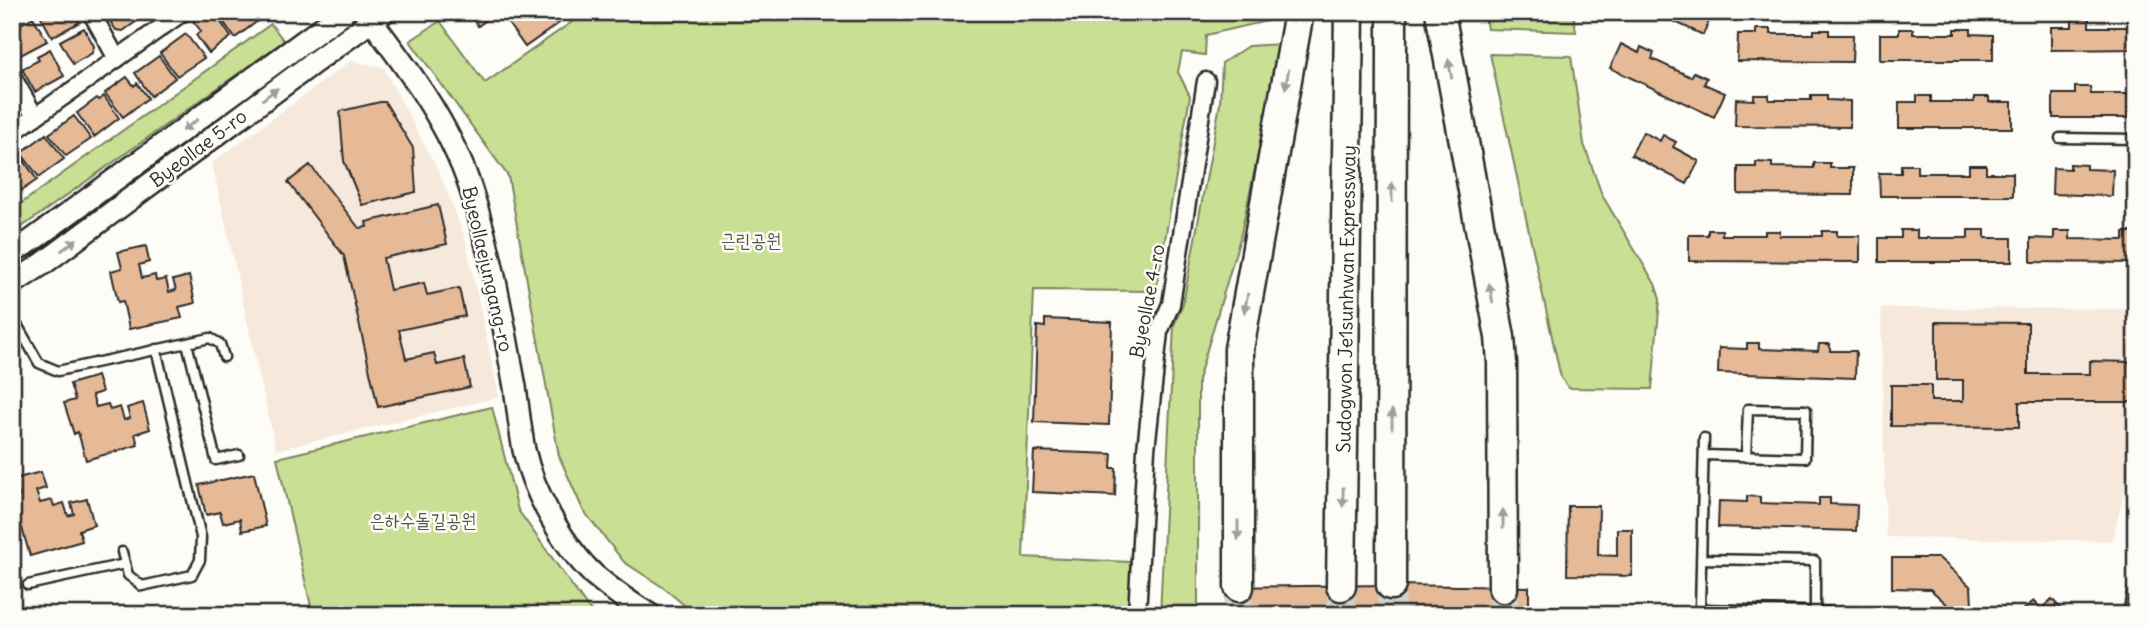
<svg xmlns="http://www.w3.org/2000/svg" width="2148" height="627" font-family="Delius,'Poor Story',sans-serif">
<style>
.built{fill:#f6e8da}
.green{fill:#c8df94;stroke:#7a8560;stroke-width:2}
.building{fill:#e7ba97;stroke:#2b2b2b;stroke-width:2}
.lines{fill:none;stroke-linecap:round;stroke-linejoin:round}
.highway-tunnel{stroke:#d3d2ce;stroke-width:28;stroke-dasharray:28 14;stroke-linecap:butt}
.lane-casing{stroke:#2b2b2b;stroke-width:13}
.street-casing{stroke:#2b2b2b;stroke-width:21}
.secondary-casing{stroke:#2b2b2b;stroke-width:26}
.highway-casing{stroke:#2b2b2b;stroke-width:33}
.lane{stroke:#fdfcf7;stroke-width:8}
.street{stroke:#fdfcf7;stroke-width:16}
.secondary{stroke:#fdfcf7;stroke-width:21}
.highway{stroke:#fdfcf7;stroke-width:28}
.oneway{fill:#9e9e9b}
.labels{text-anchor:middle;stroke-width:5;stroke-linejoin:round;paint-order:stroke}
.street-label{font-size:19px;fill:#2b2b2b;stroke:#fdfcf7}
.park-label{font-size:19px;fill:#525845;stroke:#fdfcf7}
</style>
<rect width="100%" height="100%" fill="#fdfcf7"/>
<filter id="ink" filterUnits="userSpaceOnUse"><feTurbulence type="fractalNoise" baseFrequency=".0143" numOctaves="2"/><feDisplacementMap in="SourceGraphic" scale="14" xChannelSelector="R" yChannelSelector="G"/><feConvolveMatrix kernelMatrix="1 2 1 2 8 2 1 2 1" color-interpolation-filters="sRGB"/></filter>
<g filter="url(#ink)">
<path class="built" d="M351 61 383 67 440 174 465 238 499 397 276 450 212 163Z
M1881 308 2136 309V445L2112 541 1886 537Z"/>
<path class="green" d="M586 12H1278L1276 19 1206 35 1205 55 1182 52 1178 72 1190 96 1156 291 1034 290 1023 557 1130 562V568L1134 569 1130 615H696L664 588 624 562 583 510 559 456 508 176 410 41 440 21 485 83Z
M1484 12H1573L1576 32 1487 29Z
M271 24 284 41 12 234V210Z
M1282 44 1240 238 1198 380V615H1160L1174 325 1183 304 1220 104 1222 63 1248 46Z
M1490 54 1571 56 1584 144 1602 195 1655 284 1660 299 1652 389 1569 388 1561 378Z
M492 407 518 510 588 608 597 615H313L277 458Z"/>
<path class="building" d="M12 12H29L12 21Z
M75 12 80 22 52 37 39 13Z
M104 12H141L144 16 123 31 116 30Z
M204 12H214L231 37 209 53 196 35 201 31 193 21Z
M220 12H254L259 20 235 38 218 14Z
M468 12H497L478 26Z
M500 12H556L562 21 525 47Z
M1654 12H1713L1703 35Z
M33 17 47 41 17 57 12 49V33L18 30 16 27Z
M2072 18H2089V27H2136V49L2051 50V27H2072Z
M84 28 94 46 92 53 73 64 60 41Z
M1756 29H1771V34H1814V30H1829V35H1853L1852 62 1737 61 1738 34H1756Z
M1899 29H1913V34H1955V29H1971V34L1993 35V60H1880V34H1899Z
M186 34 204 58 177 76 160 53Z
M1621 44 1639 53 1641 47 1654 53 1652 59 1691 77 1694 72 1707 78 1704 84 1725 93 1714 117 1610 68Z
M50 49 64 76 35 92 22 69 39 60 37 56Z
M159 56 175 78 151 96 135 73Z
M127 77 134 86 137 83 148 98 123 117 105 93Z
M2075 87H2090L2091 94H2136V118H2053V94H2075Z
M1754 95H1769V100H1811V95H1827V100L1850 101V127L1735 126 1736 99 1754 100Z
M104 96 119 118 94 137 77 113 97 98 99 100Z
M1917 96H1931V102H1974V97H1989V102H2012V128H1899V102H1917Z
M380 102H385L413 148 416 192 362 205 344 161 340 114 341 111Z
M74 116 91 139 66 156 49 134Z
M1643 132 1660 141 1663 135 1676 142 1673 147 1699 161 1687 184 1631 155Z
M46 134 64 159 39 177 21 153Z
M21 156 37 180 12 197V162Z
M1756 162 1772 163V167L1814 168V163H1830V168H1853V195L1738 194V167H1756Z
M2070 164 2086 165V169L2113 170 2112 196 2052 194 2053 168 2070 169Z
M310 165 359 228 367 227 366 222 438 205 447 244 383 258 390 290 424 283 427 295 459 288 465 316 399 330 406 359 434 353 437 365 464 359 470 387 378 407 344 256 288 182Z
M1901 165H1917V173H1969V165H1986V173H2013V196H1880L1879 173H1901Z
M1708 230H1722V235H1765V231H1780V236H1822V231H1837V236H1860V262L1689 261V235H1708Z
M1901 230H1917V238H1968V230H1985V238H2012V262H1879V238H1901Z
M2054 231H2070V239L2124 240V232H2136V263L2031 262V238L2054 239Z
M146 246 149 262 139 265 142 278 155 275 156 281 166 279 169 292 176 290 173 280 189 276 195 303 179 307 182 318 129 329 123 301 118 302 111 271 122 268 118 252Z
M1045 319 1112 322 1109 425 1034 422 1037 326 1045 327Z
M1936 322 2028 323V374H2090V361L2132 362V402H2019V427L1891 426V385H1931V401H1963V380H1936Z
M1747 343H1759V349L1818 351 1819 344H1830V351H1856L1855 378 1718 373 1719 348 1747 349Z
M97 376 102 392 92 395 96 407 108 404 110 410 120 407 124 420 130 418 127 408 143 403 150 429 135 434 138 445 86 460 78 432 74 434 64 403 75 400 70 384Z
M1034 451 1112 454 1111 468H1116L1115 496 1032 492Z
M41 472 46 488 36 491 40 503 52 500 54 506 64 503 68 516 74 514 71 503 87 499 94 525 79 530 82 541 30 556 22 528 18 530 12 512V498L19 496 14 479Z
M254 473 266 526 242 531 240 519 223 523 220 512 206 515 199 485Z
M1747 496 1760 497V503L1819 505V498H1830V504L1857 505 1856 531 1718 527 1719 501 1747 502Z
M1568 506H1599L1598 555 1617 556V529H1632V576L1567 575Z
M1892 558H1939L1971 587 1972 605 1950 607 1930 589 1892 588Z
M1391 585 1529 587V615H1229V587Z
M2052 599 2066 615H2017L2034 601 2041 609Z"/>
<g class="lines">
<path class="highway-tunnel" d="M1391 585 1392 615
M1503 588 1504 615
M1238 615 1239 587
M1341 615V586"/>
<g class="lane-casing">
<path id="lane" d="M2060 138 2136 139
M12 316 39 363 58 371 210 338 220 344 224 357
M187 343 216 460 239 455
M1704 438 1700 609 1829 612 1833 615
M1704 455 1805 458 1806 410 1748 409 1746 457
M122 552 128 575 142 586 192 575 200 560 201 537 156 349
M1701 559 1815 561V612
M28 585 125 564"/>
</g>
<g class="street-casing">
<path id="street" d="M91 12 117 59
M12 76 35 117
M12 133 183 12
M1137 615 1146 449 1159 332 1171 304 1206 81
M2132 615 2136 593"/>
</g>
<g class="secondary-casing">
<path id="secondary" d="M365 12C406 66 450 124 471 190 492 253 503 322 515 387 518 408 520 430 524 450 533 491 563 546 594 575 612 590 630 603 650 615
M12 252 31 241 344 12
M12 284 44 263 313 63 384 12"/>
</g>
<g class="highway-casing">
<path id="highway" d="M1440 12 1500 337 1502 363 1503 588
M1391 585 1392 12
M1341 586 1349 12
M1239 587V349L1299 12"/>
</g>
<use href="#lane" class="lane"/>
<use href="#street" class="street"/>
<use href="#secondary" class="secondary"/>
<use href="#highway" class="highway"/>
</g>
<defs><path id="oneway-solid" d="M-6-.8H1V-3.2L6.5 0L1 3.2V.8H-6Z" transform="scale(1.75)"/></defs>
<g class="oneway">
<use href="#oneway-solid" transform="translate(1450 69) rotate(-100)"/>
<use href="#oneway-solid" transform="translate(1287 79) rotate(100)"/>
<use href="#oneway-solid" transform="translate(270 94) rotate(-37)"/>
<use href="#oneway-solid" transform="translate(190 125) rotate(144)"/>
<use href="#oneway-solid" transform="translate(1392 192) rotate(-90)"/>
<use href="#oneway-solid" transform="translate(69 245) rotate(-37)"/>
<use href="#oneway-solid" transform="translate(1491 293) rotate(-101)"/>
<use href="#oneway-solid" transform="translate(1246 303) rotate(100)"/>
<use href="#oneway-solid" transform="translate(1392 419) rotate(-90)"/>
<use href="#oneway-solid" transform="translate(1343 497) rotate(91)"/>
<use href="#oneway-solid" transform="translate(1503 519) rotate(-90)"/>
<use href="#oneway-solid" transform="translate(1238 530) rotate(90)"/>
</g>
</g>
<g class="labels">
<g class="street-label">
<text transform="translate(198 148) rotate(-37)" y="7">Byeollae 5-ro</text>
<text transform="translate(488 269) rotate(77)" y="7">Byeollaejungang-ro</text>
<text transform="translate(1346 299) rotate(-89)" y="7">Sudogwon Je1sunhwan Expressway</text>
<text transform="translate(1147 301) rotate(-79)" y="7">Byeollae 4-ro</text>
</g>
<g class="park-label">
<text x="751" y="247">근린공원</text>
<text x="423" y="527">은하수돌길공원</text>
</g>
</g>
<rect width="2148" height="627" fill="none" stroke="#fdfcf7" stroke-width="42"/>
<rect x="21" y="21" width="2106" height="585" fill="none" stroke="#2b2b2b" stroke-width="2.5" filter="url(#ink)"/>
</svg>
